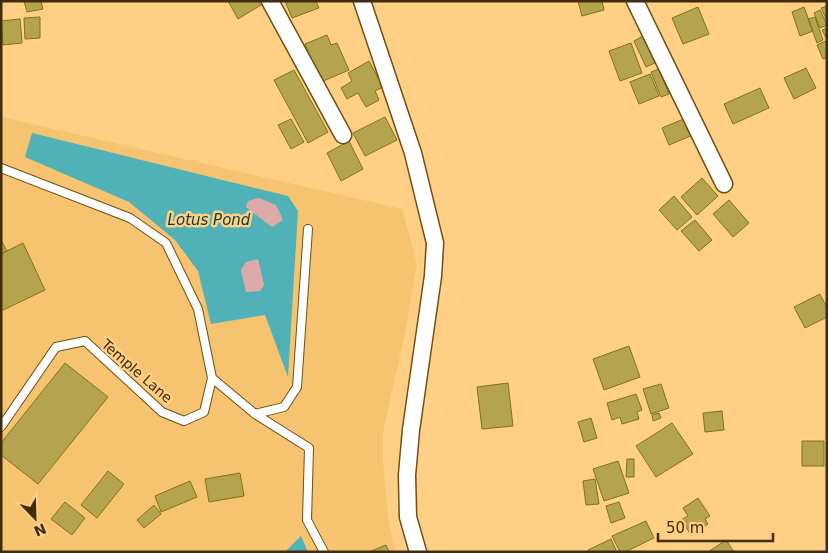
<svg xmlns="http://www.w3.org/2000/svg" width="828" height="553" font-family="'DejaVu Sans',sans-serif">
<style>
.built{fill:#f6c370}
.green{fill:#dea9a9}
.water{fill:#50b2b6;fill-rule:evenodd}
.building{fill:#b4a44f;stroke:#837215}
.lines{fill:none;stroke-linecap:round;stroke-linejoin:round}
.service-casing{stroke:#704f12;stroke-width:10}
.minor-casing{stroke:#704f12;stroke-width:19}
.service{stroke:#fff;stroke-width:8}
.minor{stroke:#fff;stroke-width:16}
.labels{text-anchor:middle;stroke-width:5;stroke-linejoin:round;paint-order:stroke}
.street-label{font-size:14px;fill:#3f2c0c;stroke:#fecf84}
.water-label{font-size:15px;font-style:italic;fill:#0d3c3d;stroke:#fecf84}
</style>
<rect width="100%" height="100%" fill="#fecf84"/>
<path class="built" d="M1 117 402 209 417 264 406 328 383 432V461L389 524 396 552H1Z"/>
<path class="green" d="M259 198 276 205 283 220 272 227 246 207 248 201Z
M258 259 264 285 260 291 246 292 241 270 246 262Z"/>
<path class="water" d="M32 133 288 196 298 211 288 377 265 315 211 324 198 271 175 240 129 202 25 157ZM259 198 276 205 283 220 272 227 246 207 248 201ZM258 259 264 285 260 291 246 292 241 270 246 262Z
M301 536 308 552H285Z"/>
<path class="building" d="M24 1H41L43 9 27 12Z
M228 1H259L261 5 238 19Z
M285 1H316L319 8 292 18Z
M578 1H602L604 10 582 16Z
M827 6V21L821 8Z
M698 7 709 34 683 44 672 18Z
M804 7 813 31 800 36 792 12Z
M820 10 827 25 820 28 814 13Z
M40 17V38L25 39 24 18Z
M815 17 823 40 817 43 808 19Z
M20 19 22 43 3 45 1 21Z
M827 28V40L822 30Z
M327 35 331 45 337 43 349 70 321 82 305 44Z
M643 36 655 63 646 67 634 41Z
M826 41 827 58 823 59 817 45Z
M631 43 642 73 620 81 609 51Z
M369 61 383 87 375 91 379 100 366 107 358 93 347 99 341 88 352 81 348 73Z
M806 68 816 88 794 99 784 78Z
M659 69 669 94 661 97 651 72Z
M294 70 328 132 308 143 274 80Z
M650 74 659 96 639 104 630 82Z
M760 88 769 108 733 124 724 104Z
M385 117 397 140 365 156 353 133Z
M686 118 693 135 669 145 662 128Z
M291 119 304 142 291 149 278 125Z
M349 141 363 169 341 181 327 153Z
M702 178 718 196 697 215 681 197Z
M674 196 692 217 677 230 659 210Z
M729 200 749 223 733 237 713 214Z
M695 220 712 240 699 251 681 231Z
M1 240 7 251 1 254Z
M23 243 45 290 1 311V254Z
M820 294 827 308V317L805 328 794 307Z
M629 346 640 377 604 390 593 359Z
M65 363 108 397 38 484 1 455V443Z
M508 383 513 426 482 429 477 387Z
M661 384 669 408 651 414 643 389Z
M636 394 642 410 637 412 639 419 622 424 620 417 612 420 607 403Z
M722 411 724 430 705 432 703 413Z
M659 413 661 418 653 421 652 415Z
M591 418 597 438 584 442 578 422Z
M672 423 693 454 656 477 636 446Z
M802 441H824V466H802Z
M627 459H634V477H626Z
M618 461 629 493 604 501 593 469Z
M108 471 124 484 97 518 81 505Z
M240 473 244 496 209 502 205 479Z
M595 479 599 504 586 505 583 481Z
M190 481 197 497 161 512 155 496Z
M698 498 710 516 705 519 708 524 691 535 681 520 688 516 683 508Z
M65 502 85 518 72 535 51 519Z
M619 502 625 518 611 523 606 506Z
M154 505 161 514 144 528 137 520Z
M646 521 654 538 625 552H620L612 536Z
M611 539 617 552H589L588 550Z
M726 540 734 552H708Z
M386 545 389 552H369Z"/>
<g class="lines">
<g class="service-casing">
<path id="service" d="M1 168 130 218 166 243 198 309 212 378 255 414 284 407 297 387 308 229
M255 414 309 448 307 520 324 552
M1 427 56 347 85 341 162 412 184 421 204 412 212 378"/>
</g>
<g class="minor-casing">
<path id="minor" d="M270 1 343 135
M362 1 413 153 435 243 433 276 411 430 407 475 408 517 418 552
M635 1 724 184"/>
</g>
<use href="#service" class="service"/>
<use href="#minor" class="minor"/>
</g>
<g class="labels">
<g class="street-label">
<text transform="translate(137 371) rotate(41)" y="5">Temple Lane</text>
</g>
<g class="water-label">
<text x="209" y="225">Lotus Pond</text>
</g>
</g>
<rect width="828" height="553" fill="none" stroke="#3f2c0c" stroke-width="5"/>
<g transform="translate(35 518) rotate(157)" stroke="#fecf84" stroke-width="4" paint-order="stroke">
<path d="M0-4L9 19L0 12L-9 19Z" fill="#3f2c0c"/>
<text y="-8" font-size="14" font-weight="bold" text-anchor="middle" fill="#3f2c0c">N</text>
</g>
<path d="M658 533v8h115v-8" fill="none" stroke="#3f2c0c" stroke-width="2.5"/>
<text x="666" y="533" font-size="15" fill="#3f2c0c" stroke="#fecf84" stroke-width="4" paint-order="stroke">50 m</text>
</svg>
